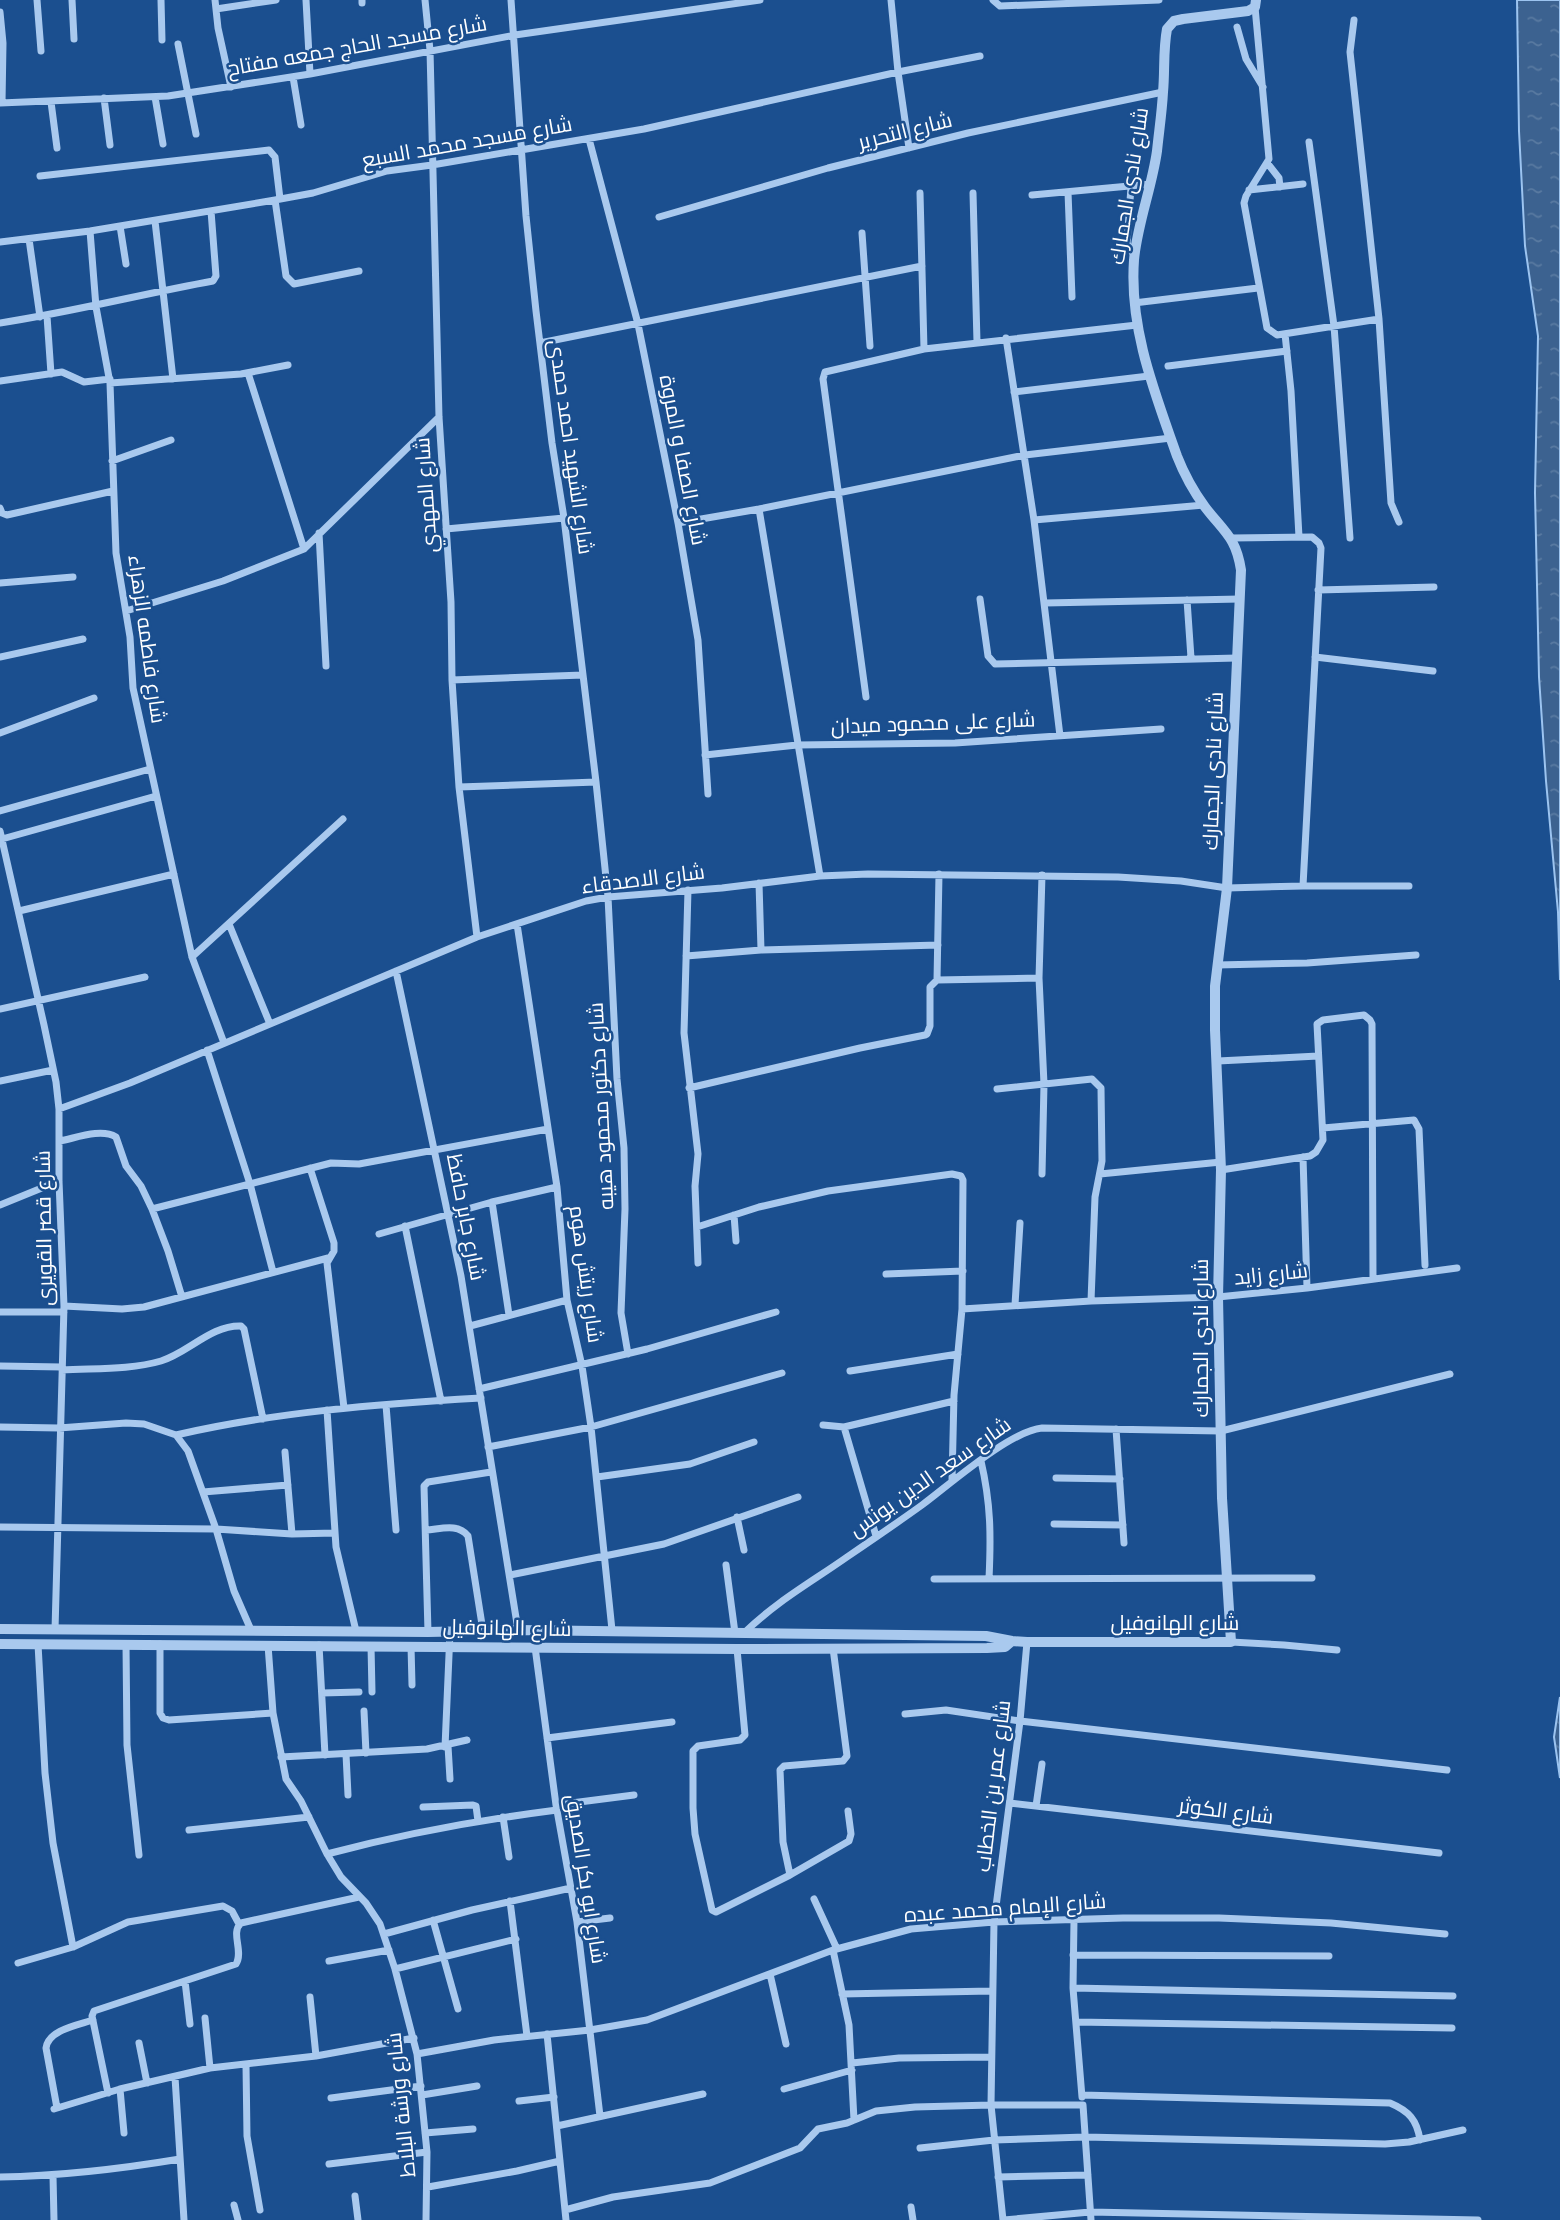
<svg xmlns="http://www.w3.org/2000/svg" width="1560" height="2220" font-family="'Noto Sans',Cairo,sans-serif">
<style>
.water{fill:url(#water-ripples);stroke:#9cc4f0;stroke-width:2}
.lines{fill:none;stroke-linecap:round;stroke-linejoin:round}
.minor{stroke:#a9c9ee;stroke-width:7}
.tertiary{stroke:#a9c9ee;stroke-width:10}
.labels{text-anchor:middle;stroke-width:5;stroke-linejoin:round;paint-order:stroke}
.street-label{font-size:21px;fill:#fff;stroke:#1b4f8f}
</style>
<defs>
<pattern id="water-ripples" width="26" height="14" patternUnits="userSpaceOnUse" patternTransform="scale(1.75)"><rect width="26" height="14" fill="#3c6290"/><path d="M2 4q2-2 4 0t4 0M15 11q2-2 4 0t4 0" fill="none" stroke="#597aa1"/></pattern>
</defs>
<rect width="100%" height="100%" fill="#1b4f8f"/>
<path class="water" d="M1517 0H1560V980L1558 912 1546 781 1539 677 1535 493 1538 336 1525 246 1519 131Z
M1560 1697V1778L1554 1737Z"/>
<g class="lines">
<path class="minor" d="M37 0 41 51
M72 0 74 39
M161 0 162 40
M215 0 218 28 231 87
M306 0 310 74
M362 0V3
M425 0 430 50 439 417 451 602 452 680 459 787 477 937
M511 0 526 216 536 311 552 443 564 518 596 782 608 897 617 1079 624 1148 625 1209 621 1313 628 1354
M891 0 898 72 909 148
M993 0 1000 6 1159 0
M1255 7 1269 159 1246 196 1244 203 1267 328 1277 335 1379 319
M216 9 276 0
M0 12 3 43 2 103
M1354 20 1350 52 1379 319 1391 503 1399 522
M1237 27 1246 59 1263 87
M178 44 196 134
M293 77 301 125
M155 97 163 144
M104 98 110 145
M51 102 57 148
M0 103 168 96 310 74 515 35 760 0
M589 139 638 324 678 523 698 640 708 794
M1309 142 1334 326 1350 538
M1268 164 1279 178 1280 187
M40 176 269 150 275 157 280 199
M1131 187 1127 243 1135 257
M1249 190 1303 184
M1068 192 1072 297
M920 193 924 349
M973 193 977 342
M1032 195 1151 184
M275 200 286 276 294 284 359 271
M659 217 828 168 968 133 1163 92
M155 221 173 379
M120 226 126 264
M90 231 96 307 110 383 116 553 130 637 133 688 192 957 224 1043
M862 233 870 346
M29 239 40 317
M0 242 90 231 275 200 313 193 387 171 432 165 644 129 898 72 980 56
M1134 303 1258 288
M47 316 51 374
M0 323C72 312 142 294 213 281L216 276 211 211
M1285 334 1291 391 1299 537
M1006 338 1034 520 1060 736
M540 343 922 266
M1168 366 1287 351
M248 373 304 549
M0 381 62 372 84 382 110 379
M110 383 241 374 288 365
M1014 392 1149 376
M112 461 171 440
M0 508 2 513 7 515 113 491
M759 509 820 876
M1034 520 1204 505
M678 523 759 509 1025 455 1171 438
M446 529 564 518
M319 533 326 666
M1232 538 1312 537 1319 543 1321 548 1303 886
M0 583 73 577
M1318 590 1434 587
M980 599 988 656 995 664 1237 658
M1187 600 1191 658
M1045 603 1240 599
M126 611 223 581 304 549 439 417
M0 657 83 639
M1315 657 1433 671
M452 680 583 675
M866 697 823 379 825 372 924 349 1137 325
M0 733 94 698
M705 755 797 745 955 743 1161 729
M459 787 596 782
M0 811 150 769
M0 831 44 1025 56 1082 59 1109V1181L64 1306 55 1630
M2 839 156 796
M1042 875 1039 978 1044 1084 1042 1174
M759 883 761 950
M688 890 684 1033 698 1154 695 1186 698 1263
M19 911 174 874
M229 924 270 1024
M517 924 557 1187 567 1300 582 1366 591 1427 612 1630
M686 956 761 950 938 945
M192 957 343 819
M1217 965 1307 963 1416 955
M396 971 461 1276 518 1630
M937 980 939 874
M0 1009 145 977
M207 1050 250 1184 273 1272
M1218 1061 1318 1056
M0 1081 53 1070
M689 1088 860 1048 925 1035 927 1034 930 1026V987L937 980 1039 978
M997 1089 1092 1079 1101 1088 1102 1161 1095 1197 1091 1301
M59 1109 130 1083 477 937 586 901 608 897 722 888 820 876 868 874 1118 877 1181 881 1227 888 1303 886H1409
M1323 1128 1414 1120 1419 1129 1425 1265
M60 1141C76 1138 101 1128 116 1137L126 1166 141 1186 152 1209 168 1251 182 1297
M1303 1157 1307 1288
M310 1168 334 1243V1251L327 1263 344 1408
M1221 1170 1310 1156 1316 1152 1323 1140 1317 1024 1323 1020 1364 1015 1370 1020 1372 1024 1373 1279
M1100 1174 1221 1162
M492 1202 509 1315
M0 1205 59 1181
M152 1209 331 1163 359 1164 548 1129
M734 1215 736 1241
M405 1226 441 1401
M697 1227 759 1207 828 1191 952 1174 961 1176 963 1180 962 1309 954 1395 952 1480
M379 1234 492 1202 557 1187
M886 1274 963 1271
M1015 1305 1020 1223
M64 1306 122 1309 144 1307 328 1258
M962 1309 1091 1301 1218 1297 1307 1288 1457 1268
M0 1312H64
M470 1326 567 1300
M0 1366 62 1367
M62 1370C94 1368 130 1370 161 1361 188 1353 211 1325 241 1326L244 1329 263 1419
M850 1371 958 1354
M479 1389 647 1349 776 1312
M386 1405 396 1530
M327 1410 336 1547 356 1631
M823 1425 844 1427 954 1401
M0 1427 59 1428 126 1423 144 1424 176 1435 188 1451 216 1529 234 1591 251 1630
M844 1427 876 1536
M1116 1429 1124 1543
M176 1435C276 1412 378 1404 481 1398
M488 1447 591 1427 782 1373
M285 1452 292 1534
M981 1461C991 1504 991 1536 989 1579
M597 1477 690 1464 754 1442
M1056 1478 1120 1479
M203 1492 288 1485
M737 1517 744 1550
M1054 1524 1123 1525
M0 1527 216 1529 292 1534 335 1533
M426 1530C441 1529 458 1523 468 1536L483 1631
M726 1565 735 1633
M510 1575 664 1544 798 1497
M934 1579 1312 1578
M428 1632 424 1486 428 1482 491 1472
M744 1633C777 1601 810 1583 847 1557 872 1540 897 1523 922 1505 949 1485 1010 1431 1042 1428L1221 1431 1450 1374
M1027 1642 1020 1721 994 1922 991 2105H1083L1091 2220
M1231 1642 1284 1645 1337 1650
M38 1644 45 1773 53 1843 73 1947
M126 1644 127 1745 139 1855
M160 1644V1713L163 1718 169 1720 273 1713
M268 1645 273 1713 286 1779 301 1801 327 1854 341 1877 366 1903 380 1924 395 1969 417 2054 427 2152 426 2220
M319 1645 325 1755
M371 1646 372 1692
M411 1646 412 1685
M535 1647 556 1805 577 1922 600 2116
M737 1649 745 1735 740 1740 698 1746 693 1751V1808L695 1834 712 1910 716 1912 790 1875 849 1841 851 1834 848 1811
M322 1693 359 1692
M364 1711 366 1753
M905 1714 946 1710 1020 1721 1447 1770
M547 1738 672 1722
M448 1746 450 1779
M445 1747 450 1632
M346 1754 348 1795
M281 1757 427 1749 467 1740
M1010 1803 1439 1853
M556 1805 634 1795
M1036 1806 1042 1764
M423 1807 473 1805 476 1806 478 1821
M503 1817 509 1857
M189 1830 309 1817
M327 1854C403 1834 479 1820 557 1810
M790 1875 783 1842 780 1770 784 1766 843 1761 847 1756 833 1648
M814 1899 837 1949
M510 1901 527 2036
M433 1920 458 2009
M1074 1920 1073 1988 1082 2097
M577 1922 610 1918
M384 1934 472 1910 571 1888
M833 1950 849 2025 854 2120
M1073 1955 1329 1956
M329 1961 389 1950
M18 1963 73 1947 128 1922 223 1906 232 1911 239 1924
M395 1969 516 1939
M770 1974 786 2044
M185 1981 190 2024
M1073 1988 1453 1996
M842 1994 991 1991
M310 1997 316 2056
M205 2018 210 2068
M1076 2022 1452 2028
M547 2034 566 2220
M139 2043 147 2083
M417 2054 494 2040 590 2030 647 2020 833 1950 911 1929 994 1922 1123 1918H1219L1331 1923 1445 1934
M852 2063 899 2058 991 2057
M246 2065 247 2136 260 2210
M175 2077 184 2220
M120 2089 124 2133
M784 2089 852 2070
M108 2093 92 2016 94 2011 236 1964C244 1951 230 1933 241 1923L359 1897
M422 2095 477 2086
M1082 2095 1390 2103C1409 2111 1417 2120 1420 2140
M331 2098 421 2086
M519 2101 554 2097
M57 2108 46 2048C48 2030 78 2025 93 2020
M54 2109 120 2089 210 2068 316 2056 414 2038
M557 2126 703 2094
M425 2133 473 2129
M920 2148 994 2140 1085 2137 1385 2144 1409 2142 1463 2130
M329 2164 427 2152
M53 2176 54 2220
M0 2177C61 2176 120 2169 180 2159
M998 2177 1088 2175
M428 2187 517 2171 560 2161
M355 2196 358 2220
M234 2205 238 2220
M911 2207 913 2220
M565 2210 613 2197 710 2183 800 2148 818 2129 847 2123 876 2111 915 2107 991 2105 1003 2220
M1004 2220 1090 2212 1478 2220"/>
<path class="tertiary" d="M0 1629 428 1632 518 1630 986 1636 1012 1641 1027 1642H1231L1222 1498 1218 1297 1221 1170 1215 1030V986L1227 888 1241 570C1236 537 1224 532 1205 507 1194 492 1184 474 1177 456 1155 393 1129 329 1134 260 1137 225 1152 187 1157 151 1159 131 1162 112 1163 92 1165 71 1163 50 1167 29L1174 21 1183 19 1248 11 1255 7 1256 0
M0 1644 737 1649 987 1648 1005 1647 1012 1641"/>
</g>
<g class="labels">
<g class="street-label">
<text transform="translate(357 46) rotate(-10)" y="7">شارع مسجد الحاج جمعه مفتاح</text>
<text transform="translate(905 131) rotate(-14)" y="7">شارع التحرير</text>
<text transform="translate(467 142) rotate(-10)" y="7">شارع مسجد محمد السبع</text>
<text transform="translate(1129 186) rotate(-81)" y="7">شارع نادى الجمارك</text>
<text transform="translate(571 447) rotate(82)" y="7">شارع الشهيد احمد حمدى</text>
<text transform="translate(683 460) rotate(79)" y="7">شارع الصفا و المروة</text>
<text transform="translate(426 495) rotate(-94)" y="7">شارع المهدي</text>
<text transform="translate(147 639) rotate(82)" y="7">شارع فاطمه الزهراء</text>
<text transform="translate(933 723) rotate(-2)" y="7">شارع على محمود ميدان</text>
<text transform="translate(1213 771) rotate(-88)" y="7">شارع نادى الجمارك</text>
<text transform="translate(643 879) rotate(-7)" y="7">شارع الاصدقاء</text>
<text transform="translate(601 1106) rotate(-93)" y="7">شارع دكتور محمود هيبه</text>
<text transform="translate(466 1217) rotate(79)" y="7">شارع جابر حافظ</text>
<text transform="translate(44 1228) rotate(-91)" y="7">شارع قصر القويرى</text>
<text transform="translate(586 1274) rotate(82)" y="7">شارع ريتش هوم</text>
<text transform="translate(1271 1274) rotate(-6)" y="7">شارع زايد</text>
<text transform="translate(1201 1338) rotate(-90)" y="7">شارع نادى الجمارك</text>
<text transform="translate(930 1477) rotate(-35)" y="7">شارع سعد الدين يونس</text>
<text x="1175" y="1630">شارع الهانوفيل</text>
<text transform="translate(507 1628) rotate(1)" y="7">شارع الهانوفيل</text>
<text transform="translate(993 1786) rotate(-83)" y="7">شارع عمر بن الخطاب</text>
<text transform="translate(1226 1811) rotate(7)" y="7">شارع الكوثر</text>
<text transform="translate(586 1879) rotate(81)" y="7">شارع ابو بكر الصديق</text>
<text transform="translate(1005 1908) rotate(-4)" y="7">شارع الإمام محمد عبده</text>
<text transform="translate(401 2105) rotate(-96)" y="7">شارع ورشة البلاط</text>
</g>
</g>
</svg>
